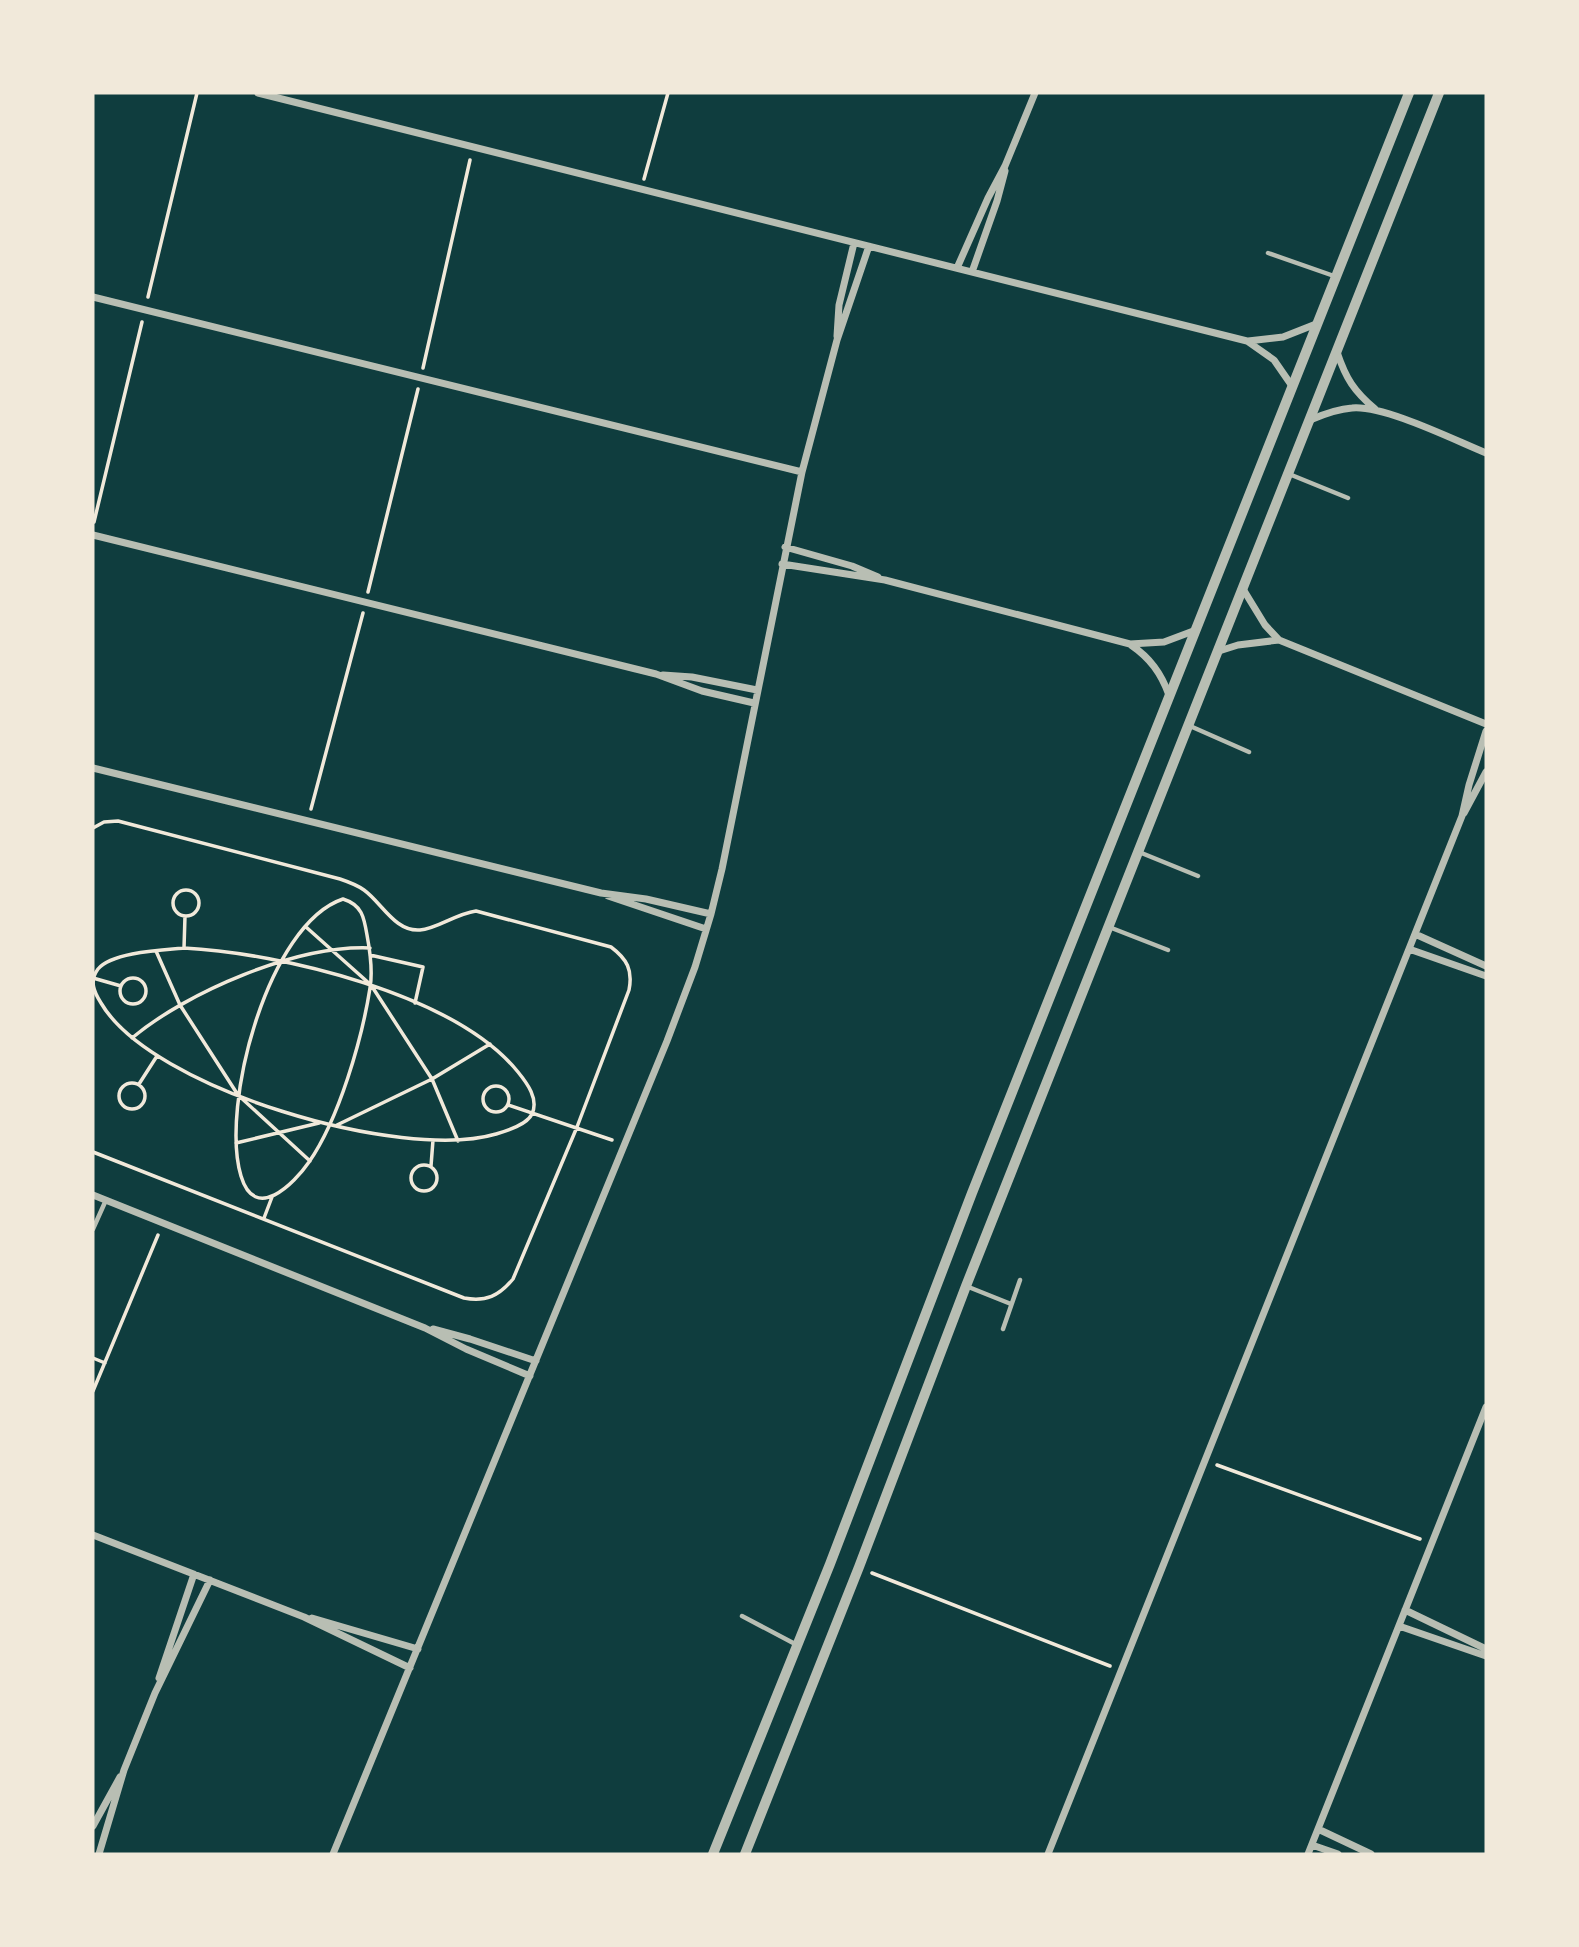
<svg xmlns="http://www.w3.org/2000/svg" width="1579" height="1947" font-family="Inter,sans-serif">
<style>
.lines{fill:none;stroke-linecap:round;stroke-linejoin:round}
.path{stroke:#f1e9da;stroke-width:3.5}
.service{stroke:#b8beb3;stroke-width:4.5}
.minor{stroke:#b8beb3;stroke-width:7}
.tertiary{stroke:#b8beb3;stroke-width:10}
</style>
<rect width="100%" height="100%" fill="#0f3d3e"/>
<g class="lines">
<path class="path" d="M644 179 668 93
M148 297 197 93
M423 368 470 160
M94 522 142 322
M368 592 418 389
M311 809 363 613
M93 828 104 822 118 821 340 879C349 882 357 885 364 890 382 903 395 932 420 930 437 929 455 914 476 911L611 947C627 959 633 970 629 990L577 1127 513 1279C499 1296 486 1302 464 1298L93 1152
M173 903a13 13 0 1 1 26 0a13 13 0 1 1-26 0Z
M343 899C362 905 364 917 367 935 370 951 373 971 370 988 362 1039 339 1119 309 1162 294 1184 255 1223 241 1176 220 1106 268 924 343 899Z
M306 927 371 985 432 1079 458 1141
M184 948C280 953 455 994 518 1072 527 1083 539 1099 532 1114 527 1125 506 1131 496 1134 402 1162 151 1089 101 1003 94 992 89 981 98 969 112 952 163 950 184 948Z
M184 948 185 916
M156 951 180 1005 238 1095 310 1161
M370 955 423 967 415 1003
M120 991a13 13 0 1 1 26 0a13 13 0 1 1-26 0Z
M93 978 121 986
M132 1038C187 992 296 945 370 948
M119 1096a13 13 0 1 1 26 0a13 13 0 1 1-26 0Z
M139 1084 157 1056
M483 1099a13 13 0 1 1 26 0a13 13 0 1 1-26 0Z
M508 1105 612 1140
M337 1125 432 1079 490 1044
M236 1143 319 1123
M411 1178a13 13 0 1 1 26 0a13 13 0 1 1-26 0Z
M431 1166 433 1140
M264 1218 272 1197
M93 1358 105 1363
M93 1391 158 1235
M1217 1465 1420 1539
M872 1573 1110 1666"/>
<path class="service" d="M1268 253 1334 276
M1289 474 1348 498
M1190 726 1249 752
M1139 852 1198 876
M1109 927 1168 950
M93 1229 106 1200
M966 1286 1011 1304
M1003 1329 1020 1280
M742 1616 797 1645"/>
<path class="minor" d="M258 93 1247 341 1274 360 1292 386
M957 268 988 198 1005 166 1035 93
M972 272 997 201 1005 171
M93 297 802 472
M837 336 839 305 854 243
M1248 341 1283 337 1316 324
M1337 352C1346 379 1354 391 1375 409
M1310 420C1324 414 1337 409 1352 408 1384 405 1454 440 1486 453
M93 535 656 674 702 691 754 703
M785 547 852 566 878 577
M782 564 885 580 1130 644 1164 642 1196 630
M1243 589 1265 625 1279 640 1486 724
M1131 645C1150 658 1161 673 1169 695
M1219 651 1238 645 1279 640
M663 675 692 677 757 690
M93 768 601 893 646 899 711 914
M1464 813 1486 772
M608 896 706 929
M1415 934 1486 966
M1409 949 1486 976
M93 1195 425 1328 466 1349 530 1376
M433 1329 470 1339 536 1361
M93 1535 304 1617 410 1668
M1405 1610 1486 1649
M312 1618 418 1649
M1399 1626 1486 1656
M159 1678 194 1574
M93 1826 120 1777
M1318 1829 1371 1854
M1312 1845 1338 1854
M99 1854 124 1770 155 1693 210 1580
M333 1854 667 1041 695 967 711 914 722 869 802 472 837 340 869 246
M1048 1854 1462 816 1469 785 1486 731
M1308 1854 1486 1407"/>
<path class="tertiary" d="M713 1854 830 1564 972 1193 1409 93
M745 1854 859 1567 966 1286 1439 93"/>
</g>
<rect width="1579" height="1947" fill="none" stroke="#f1e9da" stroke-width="189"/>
</svg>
